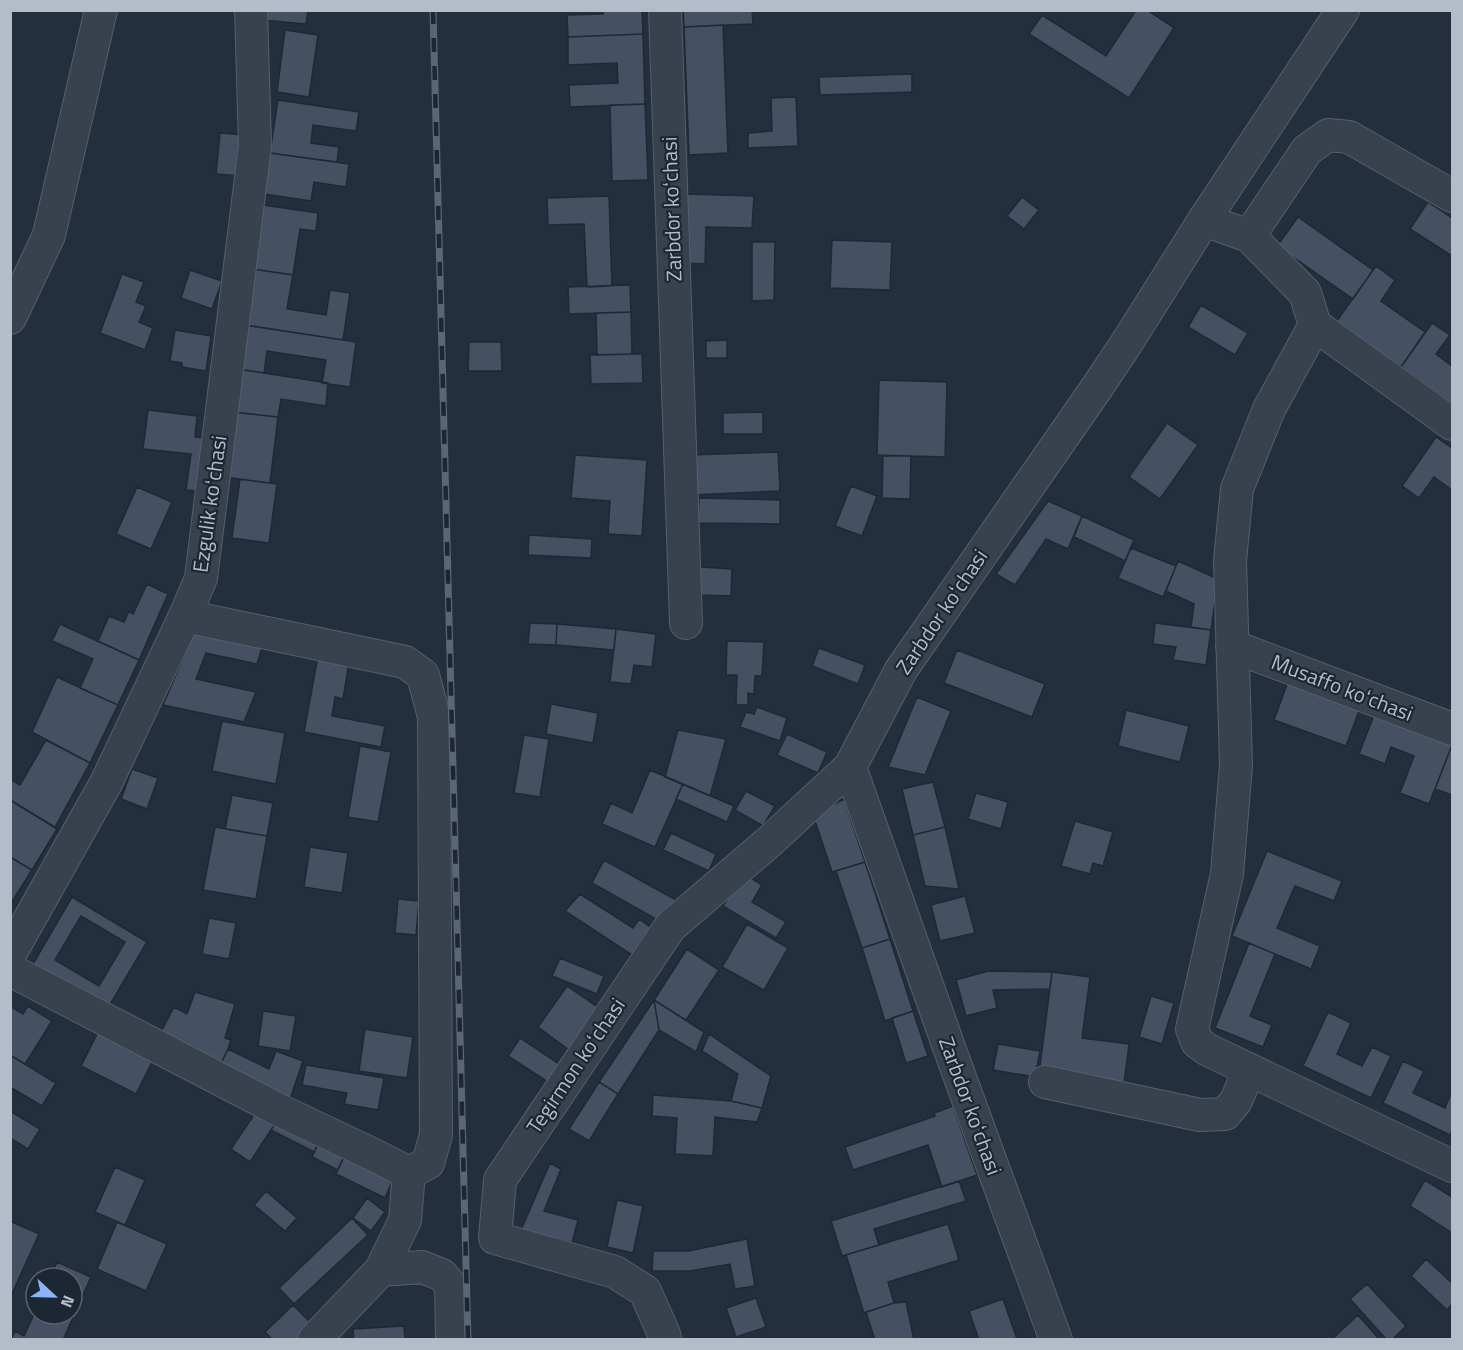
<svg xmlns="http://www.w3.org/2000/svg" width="1463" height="1350" font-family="'Titillium Web',sans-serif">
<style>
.building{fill:#455162;stroke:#1f2835;stroke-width:1.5;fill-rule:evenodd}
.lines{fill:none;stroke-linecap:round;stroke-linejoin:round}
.minor-casing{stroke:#565f6c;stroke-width:34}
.minor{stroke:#38414e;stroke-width:32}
.rail-casing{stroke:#5a6575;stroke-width:7}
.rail{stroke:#1d2633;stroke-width:4.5;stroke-dasharray:14;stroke-linecap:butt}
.labels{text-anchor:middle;stroke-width:4.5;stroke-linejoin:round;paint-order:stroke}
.street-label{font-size:21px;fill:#b4bcc9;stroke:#1d2633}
</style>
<rect width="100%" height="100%" fill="#242f3e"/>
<path class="building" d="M263 10H308L306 24 262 20Z
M603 10H642L643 34 568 37 567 15 603 14Z
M683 10H752L753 24 684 27Z
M1136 10H1147L1174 28 1129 98 1029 34 1042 15 1106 56Z
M723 25 728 153 689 155 684 27Z
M285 30 318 35 309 97 277 92Z
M643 34 645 104 570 107 569 85 618 83 617 63 568 65V37Z
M912 74V92L820 95 819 77Z
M796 97 798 146 748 148V133L772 131 771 98Z
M278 100 359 112 356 131 313 125 311 143 339 147 337 162 270 153Z
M645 104 648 180 612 181 610 105Z
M220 133 245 135 241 176 216 174Z
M270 153 349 164 346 187 314 182 311 201 264 194Z
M685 194 754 196 752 228 706 227 705 264 683 263Z
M609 196 612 286 587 287 584 224 548 225 547 198Z
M1022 197 1039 210 1024 229 1007 216Z
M1428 202 1452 218V256L1410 229Z
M263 205 318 213 316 231 300 229 293 275 253 269Z
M1298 217 1373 270 1353 299 1277 246Z
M832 240 892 242 890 290 830 288Z
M752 242H775L774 300 752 301Z
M1376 266 1395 280 1381 301 1425 332 1401 367 1336 322Z
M253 269 293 275 287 309 326 315 330 290 350 293 343 340 245 325Z
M190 270 222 281 212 309 181 298Z
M122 274 144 282 136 302 146 306 139 322 153 328 145 350 100 333Z
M630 285 631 312 569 314 568 287Z
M1201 305 1248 333 1235 355 1188 327Z
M631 312 632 354 597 355 596 313Z
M1432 323 1450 335 1436 354 1452 366V404L1401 367Z
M245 325 356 342 350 387 322 383 326 360 267 351 264 373 238 369Z
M175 330 211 336 206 371 182 367V363L170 361Z
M727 340V358H706V341Z
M469 342H501L502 371H468Z
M632 354H642L643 383 591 384 590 355Z
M238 369 328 383 326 406 281 399 278 417 232 412Z
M879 380 947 382 945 457 877 455Z
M148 410 197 416 195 437 211 439 205 492 186 490 191 454 143 449Z
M232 412 278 417 270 483 224 477Z
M763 412V434H723V413Z
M1167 423 1198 445 1160 499 1129 477Z
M1436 437 1452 448V490L1434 477 1419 498 1402 486Z
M778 452 780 491 692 495 690 455Z
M575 455 647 460 642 536 608 534 610 501 571 498Z
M883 456H911L910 499 882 498Z
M240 479 277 484 269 543 232 538Z
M851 486 877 496 862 536 835 526Z
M137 487 172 502 151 549 116 534Z
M699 498 780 500V524L698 523Z
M1048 501 1082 516 1068 549 1046 539 1015 585 996 574Z
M1082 516 1134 540 1125 561 1074 537Z
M529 535 592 539 591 558 528 555Z
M1131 548 1176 566 1163 597 1118 578Z
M1178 561 1218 579 1211 630 1191 627 1194 604 1166 591Z
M700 567 732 569 731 596 698 595Z
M147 584 168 594 139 660 98 641 109 616 124 622 129 611 133 614Z
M530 623 557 624 556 645 528 644Z
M1155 623 1211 630 1206 665 1173 660 1176 647 1153 644Z
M60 624 139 660 118 705 80 688 93 659 52 641Z
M557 624 616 629 614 650 556 645Z
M197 626 264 641 257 664 206 653 196 679 256 692 244 722 163 705Z
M616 629 656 634 652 667 634 665 631 684 610 682Z
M727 641 764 642 762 676H755L754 694 748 693V705H736L737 675H726Z
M819 648 865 665 858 684 812 666Z
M957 650 1045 684 1032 717 944 683Z
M318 656 349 662 343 699 335 697 332 716 385 726 381 747 304 732Z
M1290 676 1362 703 1346 746 1274 720Z
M57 677 118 705 90 763 32 732Z
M917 697 951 711 925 775 888 767Z
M551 704 598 713 593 743 546 734Z
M757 707 787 718 780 741 740 727 746 712 754 714Z
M1377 707 1452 736V745L1429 804 1400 793 1414 756 1391 747 1385 764 1359 754Z
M1126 710 1189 726 1180 762 1118 746Z
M222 721 285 733 276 784 212 771Z
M678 730 726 739 710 796 665 777Z
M787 734 827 752 818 773 777 755Z
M524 735 549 739 540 797 514 793Z
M46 740 90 763 55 827 10 800V779L20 785Z
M1452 745V795L1435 789Z
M360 746 391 752 378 822 348 817Z
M132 769 158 778 147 809 121 799Z
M650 770 683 784 655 847 602 824 611 803 632 813Z
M933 782 945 827 913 835 902 789Z
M683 784 734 806 727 822 676 799Z
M746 791 775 806 763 826 735 810Z
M976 793 1008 802 1001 829 968 819Z
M232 795 273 803 267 836 225 829Z
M844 799 865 862 832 872 813 815Z
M10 800 57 829 32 870 10 857Z
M1075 821 1113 832 1103 866 1093 863 1090 874 1061 866Z
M215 827 267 836 256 899 203 890Z
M945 827 959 889 925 886 913 835Z
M671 833 716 854 709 871 663 850Z
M310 847 348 853 342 893 304 887Z
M1267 851 1342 881 1334 901 1295 886 1277 928 1320 946 1311 969 1232 936Z
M10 857 32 870 10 905Z
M604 860 676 900 663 923 592 883Z
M865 862 890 939 862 948 836 871Z
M743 873 762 885 752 902 786 922 776 938 723 906Z
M580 894 633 928 639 919 657 932 638 959 565 911Z
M965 896 975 933 940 941 931 905Z
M72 897 147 942 105 1013 30 969ZM81 916 125 942 99 986 55 960Z
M398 899 419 901 416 935 395 933Z
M209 918 236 923 229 959 202 954Z
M747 924 788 948 764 990 722 967Z
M890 939 913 1011 885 1021 862 948Z
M1249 943 1275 954 1250 1016 1272 1025 1263 1047 1215 1028Z
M687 949 719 970 686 1020 654 1000Z
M560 958 604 976 597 994 552 976Z
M988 971 1052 972 1050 989 993 990 997 1008 966 1016 956 980Z
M1052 972 1090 977 1082 1038 1129 1044 1124 1084 1039 1074Z
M567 986 599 1008 569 1050 538 1027Z
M195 992 235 1004 225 1038 231 1040 228 1049 217 1072 156 1041 174 1007 187 1014Z
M1151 996 1174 1003 1162 1044 1139 1037Z
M654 1000 659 1030 618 1094 599 1082Z
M654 1000 704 1032 696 1052 659 1030Z
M10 1006 23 1014 28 1006 52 1021 25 1064 10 1055Z
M263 1011 296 1016 290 1051 258 1046Z
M913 1011 928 1056 906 1063 892 1018Z
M1328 1012 1351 1023 1337 1054 1362 1066 1372 1047 1391 1056 1371 1098 1303 1066Z
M100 1028 155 1056 136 1094 81 1066Z
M365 1029 413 1037 407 1078 359 1071Z
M709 1034 771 1076 762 1108 731 1101 738 1074 702 1051Z
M520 1038 565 1068 554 1086 508 1056Z
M998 1044 1040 1051 1035 1077 993 1070Z
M228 1049 269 1069 276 1051 303 1061 287 1108 217 1072Z
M10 1055 56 1083 42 1106 10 1087Z
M1403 1061 1424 1071 1413 1093 1445 1108 1452 1091V1131L1450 1135 1383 1103Z
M306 1065 384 1078 378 1110 344 1104 347 1093 302 1085Z
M599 1082 618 1094 589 1141 569 1129Z
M653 1095 731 1101 762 1108 757 1122 715 1117 713 1156 675 1154 677 1118 652 1116Z
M260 1106 280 1116 250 1162 231 1149Z
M953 1106 977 1175 942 1187 928 1145 853 1170 845 1147 935 1116 934 1113Z
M10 1111 40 1129 28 1149 10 1138Z
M280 1116 321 1138 314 1152 271 1130Z
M321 1138 347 1150 338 1170 312 1157Z
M345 1154 394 1177 385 1198 336 1174Z
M550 1163 561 1169 544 1211 578 1220 572 1243 521 1230Z
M115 1167 145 1180 125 1225 95 1212Z
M1425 1180 1452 1197V1233L1410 1206Z
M959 1181 966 1201 874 1229 879 1245 842 1256 831 1221Z
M266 1191 297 1218 285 1231 254 1205Z
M367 1198 385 1212 371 1231 353 1218Z
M617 1200 643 1206 633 1253 607 1247Z
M352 1218 368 1235 294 1304 279 1288Z
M10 1221 39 1234 10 1298Z
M117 1222 167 1244 146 1291 97 1269Z
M948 1224 959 1260 888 1282 894 1303 864 1313 846 1255Z
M747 1239 755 1286 735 1289 730 1264 690 1271H652L653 1251H688Z
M1426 1259 1452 1283V1304L1447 1310 1411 1276Z
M57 1262 91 1277 63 1340H11L15 1331 24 1336 36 1310V1314H72V1278H50Z
M1367 1284 1406 1326 1392 1340H1387L1350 1299Z
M756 1298 766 1327 736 1337 726 1308Z
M1003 1299 1017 1339 979 1340 969 1311Z
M906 1302 914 1340H875L866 1312 894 1303Z
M293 1305 314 1326 301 1340H273L265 1332Z
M1358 1315 1380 1340H1331Z
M404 1326 405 1340H354L353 1329Z"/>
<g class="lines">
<g class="minor-casing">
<path id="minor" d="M665 10 686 623
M1204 220 1343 10
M1249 236 1305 293 1315 325 1269 409 1237 489 1230 561 1236 765 1227 874 1192 1029 1197 1042 1208 1050 1452 1166
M10 318 49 235 101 10
M1315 325 1452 424
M185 616 405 662 423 675 434 717 436 1135 428 1163 409 1173 405 1220 381 1270
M1232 646 1452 729
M10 954 106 783 185 616 201 578 255 146 251 10
M10 970 281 1111 374 1155 409 1173
M1045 1082 1200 1115 1225 1114 1236 1101 1249 1070
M314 1340 381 1270 422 1267 442 1275 451 1286 452 1340
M665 1340 664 1334 645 1291 615 1272 495 1238 500 1180 670 927 770 841 850 767
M1056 1340 950 1050 850 767 901 670 1098 386 1126 344 1204 220 1249 236 1307 150 1328 135 1349 137 1452 196"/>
</g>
<use href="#minor" class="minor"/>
<g class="rail-casing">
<path id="rail" d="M433 10 468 1340"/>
</g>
<use href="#rail" class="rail"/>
</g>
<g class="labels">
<g class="street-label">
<text transform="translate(672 209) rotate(-92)" y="7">Zarbdor koʻchasi</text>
<text transform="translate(210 504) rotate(-82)" y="7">Ezgulik koʻchasi</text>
<text transform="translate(942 612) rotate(-56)" y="7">Zarbdor koʻchasi</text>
<text transform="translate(1342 688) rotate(21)" y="7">Musaffo koʻchasi</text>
<text transform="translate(576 1066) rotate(-56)" y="7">Tegirmon koʻchasi</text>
<text transform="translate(970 1106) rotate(70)" y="7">Zarbdor koʻchasi</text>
</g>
</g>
<rect width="1463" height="1350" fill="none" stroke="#b4bcc9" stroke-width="24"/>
<g transform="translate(54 1296) rotate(112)"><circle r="28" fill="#1d2633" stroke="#59626f" stroke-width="1.5"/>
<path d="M0-4.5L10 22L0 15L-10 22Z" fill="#8ab4f8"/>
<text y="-9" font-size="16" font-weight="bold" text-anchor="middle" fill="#b4bcc9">N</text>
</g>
</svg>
